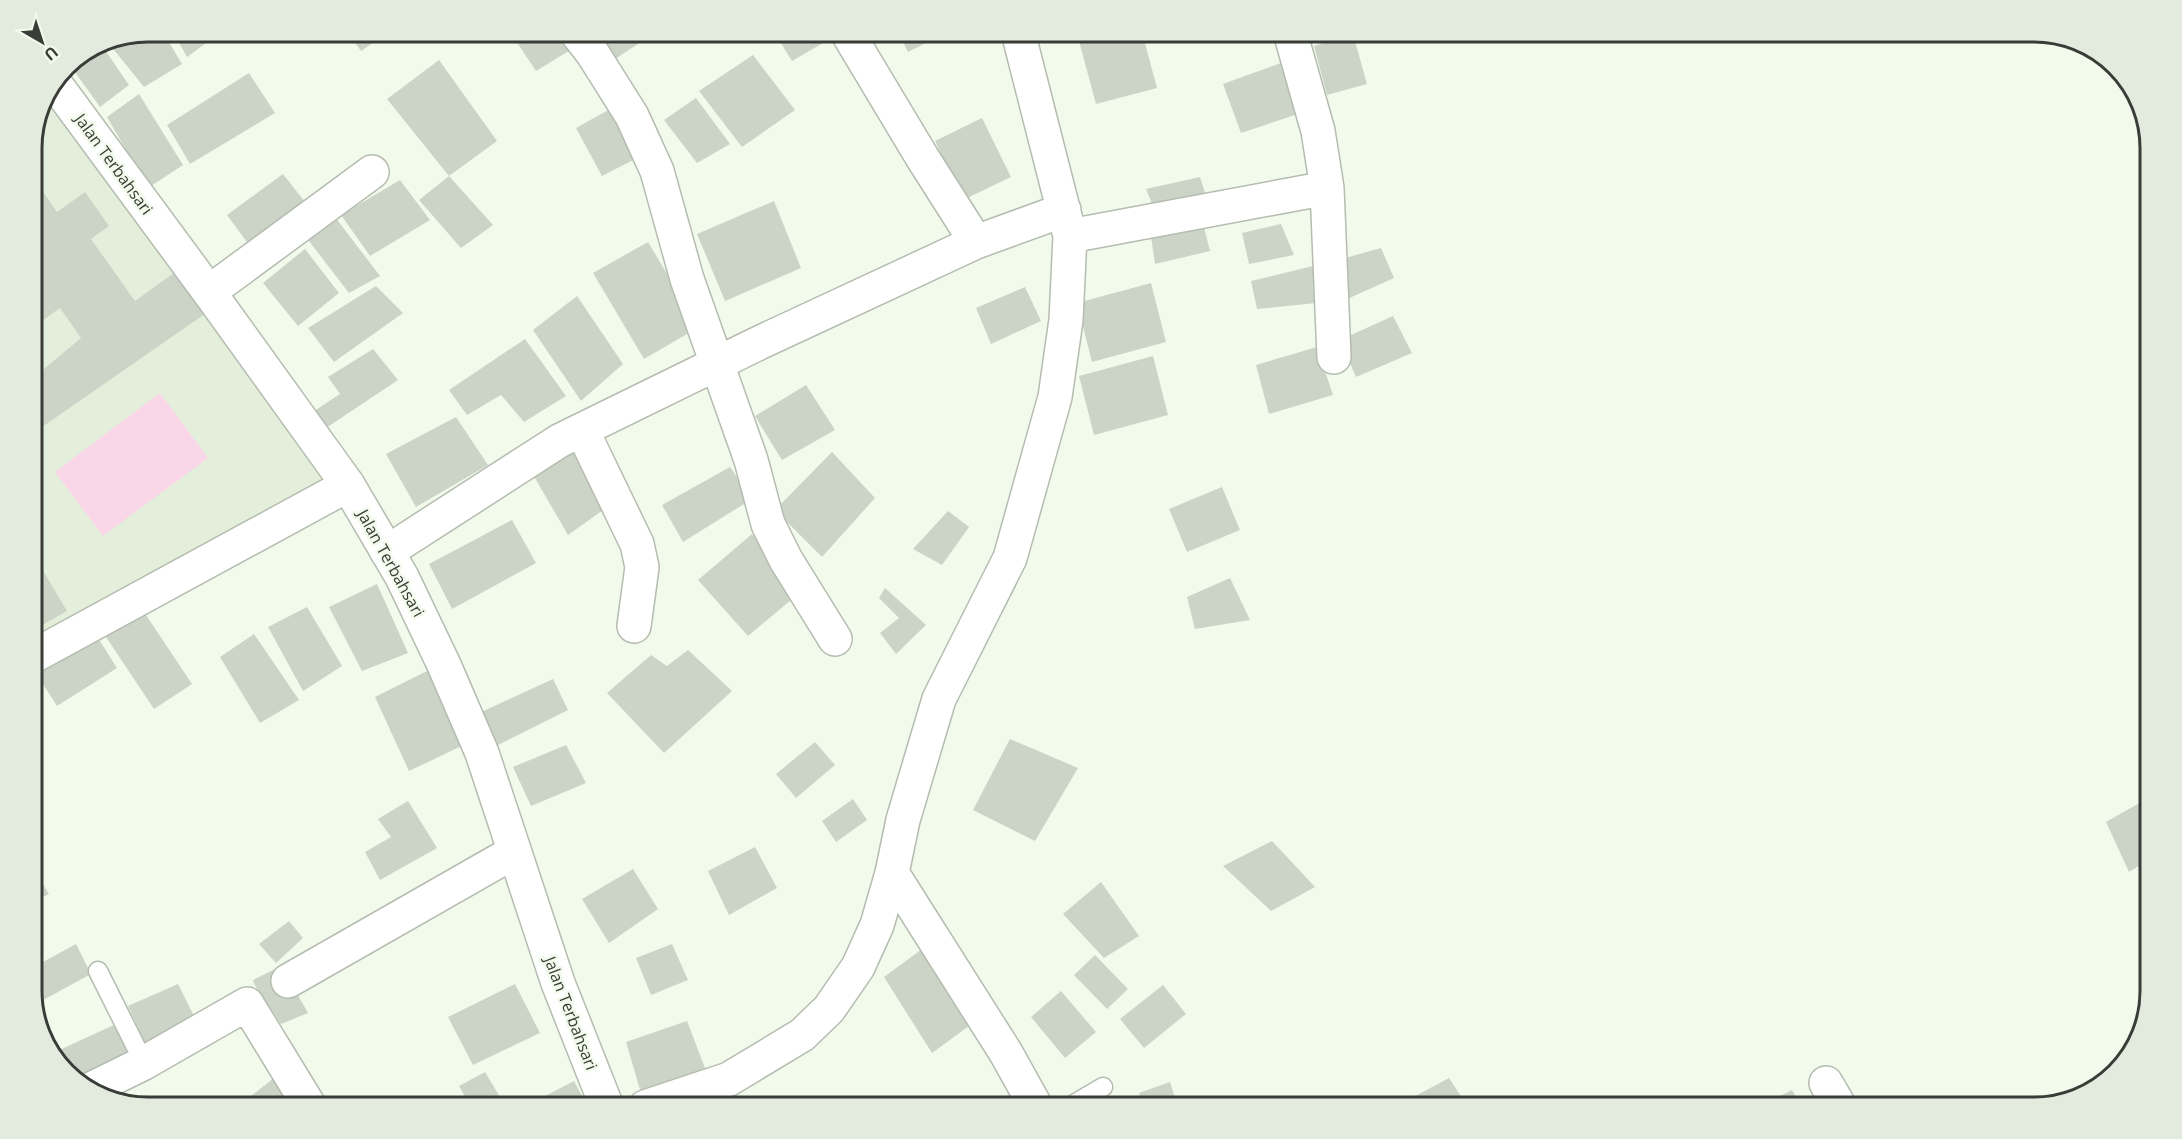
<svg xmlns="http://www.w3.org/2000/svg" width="2182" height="1139" viewBox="0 0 2182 1139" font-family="'Open Sans',sans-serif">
  <rect width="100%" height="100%" fill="#f2faec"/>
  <!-- built -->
  <path fill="#e4efdb" d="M52,85L339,481L32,649V140L40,103Z"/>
  <!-- green -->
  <path fill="#fad7e8" d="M160,393L208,458L103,536L55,472Z"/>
  <!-- building -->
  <path fill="#ccd4c7" d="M148,32H163L182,64L144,87L110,45L122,37Z
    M173,32H221L187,57Z
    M348,32H389L361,51Z
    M510,32H561L572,49L536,71Z
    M587,32H647L650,36L612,61Z
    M774,32H825L830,39L792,61Z
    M898,32H941L942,35L908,52Z
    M1116,32H1142L1157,88L1096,104L1079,41Z
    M1353,34L1367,84L1327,95L1314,46Z
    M105,50L129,85L100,107L72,68Z
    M753,55L795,110L742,147L699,91Z
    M439,60L497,141L449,176L387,99Z
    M1289,60L1307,111L1241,133L1223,84Z
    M249,73L275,113L190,164L167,125Z
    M139,94L183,165L148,188L107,117Z
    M696,98L730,144L697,163L664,120Z
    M612,108L639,157L602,176L576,128Z
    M982,118L1011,177L963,200L935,141Z
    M283,174L313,212L255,253L227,215Z
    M32,176L57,212L85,192L109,226L91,239L135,301L182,267L212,309L32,434V379L81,338L60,308L32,328Z
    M449,176L493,225L461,248L419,200Z
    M1200,177L1207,199L1152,204L1146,189Z
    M400,180L430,220L370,256L341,215Z
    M774,201L801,268L725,301L697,234Z
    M332,213L380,276L349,293L302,232Z
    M1202,219L1210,251L1155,264L1150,230Z
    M1281,224L1294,255L1249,264L1242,233Z
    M648,242L699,327L644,359L593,273Z
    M1381,248L1394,278L1345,300L1331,262Z
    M305,249L339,293L298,326L263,283Z
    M1317,265L1325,302L1257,309L1251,281Z
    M1151,283L1166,342L1092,362L1077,303Z
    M376,286L403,313L334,362L308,328Z
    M1025,287L1041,321L991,344L976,308Z
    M577,296L623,364L581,401L533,330Z
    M1393,316L1412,353L1356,377L1340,340Z
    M525,339L566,396L524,422L501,395L467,415L449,390Z
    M1317,347L1333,395L1269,414L1256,365Z
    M373,349L398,380L323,430L311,413L340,394L328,377Z
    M1153,356L1168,415L1094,435L1079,376Z
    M806,385L835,430L782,460L755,416Z
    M456,417L488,465L416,507L386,454Z
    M572,444L613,503L568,535L532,473Z
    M832,452L875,498L822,557L775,510Z
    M730,467L752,499L683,542L662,505Z
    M1222,487L1240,530L1187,552L1169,509Z
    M948,511L969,527L942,565L913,549Z
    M512,520L536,563L452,609L429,564Z
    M752,534L803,590L748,636L698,580Z
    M35,557L67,611L32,631V558Z
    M1230,578L1250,620L1195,629L1187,597Z
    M377,584L408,653L362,671L329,607Z
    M885,588L926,625L896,654L880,633L899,618L879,598Z
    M140,606L192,684L154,709L100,628Z
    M307,607L342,666L303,691L268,627Z
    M93,630L117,668L57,706L32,667Z
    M254,634L299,700L260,723L220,657Z
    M688,650L732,691L664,753L607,693L651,655L667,666Z
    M437,666L470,742L409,771L375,697Z
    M553,679L568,710L494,747L477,714Z
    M1010,739L1078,768L1035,841L973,810Z
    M815,742L835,765L796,798L776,774Z
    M566,745L586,783L531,806L513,767Z
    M2150,797V859L2129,872L2106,822Z
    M853,799L867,820L836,842L822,821Z
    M408,801L437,848L380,880L365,852L391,837L378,819Z
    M1272,841L1315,887L1271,911L1223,866Z
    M755,847L777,888L729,915L708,871Z
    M33,869L49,894L32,902V870Z
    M633,869L658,909L609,943L582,899Z
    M1101,882L1139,936L1104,958L1063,914Z
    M289,921L303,938L276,963L259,944Z
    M933,941L980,1018L932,1053L884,977Z
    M76,944L91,974L34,1005L32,999V968Z
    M672,944L688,980L651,995L636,958Z
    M1095,955L1128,989L1107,1009L1074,975Z
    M178,984L197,1022L145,1043L128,1006Z
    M515,984L540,1033L473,1065L448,1017Z
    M1163,985L1186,1014L1144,1048L1120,1019Z
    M295,990L308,1013L281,1024L268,1005Z
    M1061,991L1096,1032L1065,1058L1031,1017Z
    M687,1021L708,1076L641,1093L626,1042Z
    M118,1023L134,1057L84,1085L56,1060L53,1053Z
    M485,1072L506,1107H471L459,1086Z
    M274,1078L291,1101L282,1107H245L242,1103Z
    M1449,1078L1468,1107H1395Z
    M574,1081L583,1098L567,1107H524Z
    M1170,1082L1178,1107H1143L1139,1093Z
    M1792,1090L1802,1107H1757Z
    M802,1098L809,1107H790Z
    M1128,1098L1131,1107H1101Z"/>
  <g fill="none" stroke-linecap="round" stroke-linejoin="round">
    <!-- minor-tunnel -->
    <path stroke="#cdd4c8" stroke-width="33" stroke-dasharray="33 16" stroke-linecap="butt" d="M260,995L288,981"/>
    <!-- service casing -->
    <g stroke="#b5bcb0" stroke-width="21">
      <path id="service" d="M98,971L144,1063
        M1069,1107L1103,1087"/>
    </g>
    <!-- minor casing -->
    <g stroke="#b5bcb0" stroke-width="36">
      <path id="minor" d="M576,32L593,54L632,116L657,171L687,279L751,460L768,524L786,560L835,639
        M847,32L922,157L976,242
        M1290,32L1318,131L1327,188L1334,357
        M1070,236L1327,188
        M209,292L372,172
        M582,430L637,544L642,567L634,626
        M387,552L559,441L761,342L976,242L1064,210
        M32,657L348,485
        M892,873L1006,1053L1036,1107
        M288,981L514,852
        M1826,1083L1840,1107
        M89,1090L144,1063L247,1004L310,1107
        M645,1107L729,1079L802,1035L829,1009L858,967L877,925L892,873L903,820L939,699L1010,558L1055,397L1066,320L1070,236L1018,32"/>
    </g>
    <!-- tertiary casing -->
    <g stroke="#b5bcb0" stroke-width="36">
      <path id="tertiary" d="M54,82L209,292L348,485L402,577L444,665L482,753L558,983L607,1107"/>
    </g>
    <!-- service -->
    <use href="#service" stroke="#fff" stroke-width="18"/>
    <!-- minor -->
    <use href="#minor" stroke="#fff" stroke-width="33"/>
    <!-- tertiary -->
    <use href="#tertiary" stroke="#fff" stroke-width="33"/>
  </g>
  <g text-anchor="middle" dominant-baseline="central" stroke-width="5" stroke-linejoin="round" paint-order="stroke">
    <!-- street labels -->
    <g font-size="16" fill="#393c37" stroke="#f2faec">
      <text transform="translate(114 164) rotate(54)">Jalan Terbahsari</text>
      <text transform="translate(391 563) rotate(61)">Jalan Terbahsari</text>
      <text transform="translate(571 1013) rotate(69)">Jalan Terbahsari</text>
    </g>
  </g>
  <!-- crop -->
  <path d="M0 0H2182V1139H0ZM148 42H2034A106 106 0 0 1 2140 148V991A106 106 0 0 1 2034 1097H148A106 106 0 0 1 42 991V148A106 106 0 0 1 148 42Z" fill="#e3ebde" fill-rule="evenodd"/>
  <path fill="none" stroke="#393c37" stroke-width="3" d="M148 42H2034A106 106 0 0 1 2140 148V991A106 106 0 0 1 2034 1097H148A106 106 0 0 1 42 991V148A106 106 0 0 1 148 42Z"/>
  <!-- north arrow -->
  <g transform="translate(42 42) rotate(141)" stroke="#f2faec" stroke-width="4.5" paint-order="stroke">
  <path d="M0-4.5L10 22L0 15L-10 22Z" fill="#393c37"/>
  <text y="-9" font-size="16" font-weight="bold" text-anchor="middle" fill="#393c37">U</text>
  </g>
</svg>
